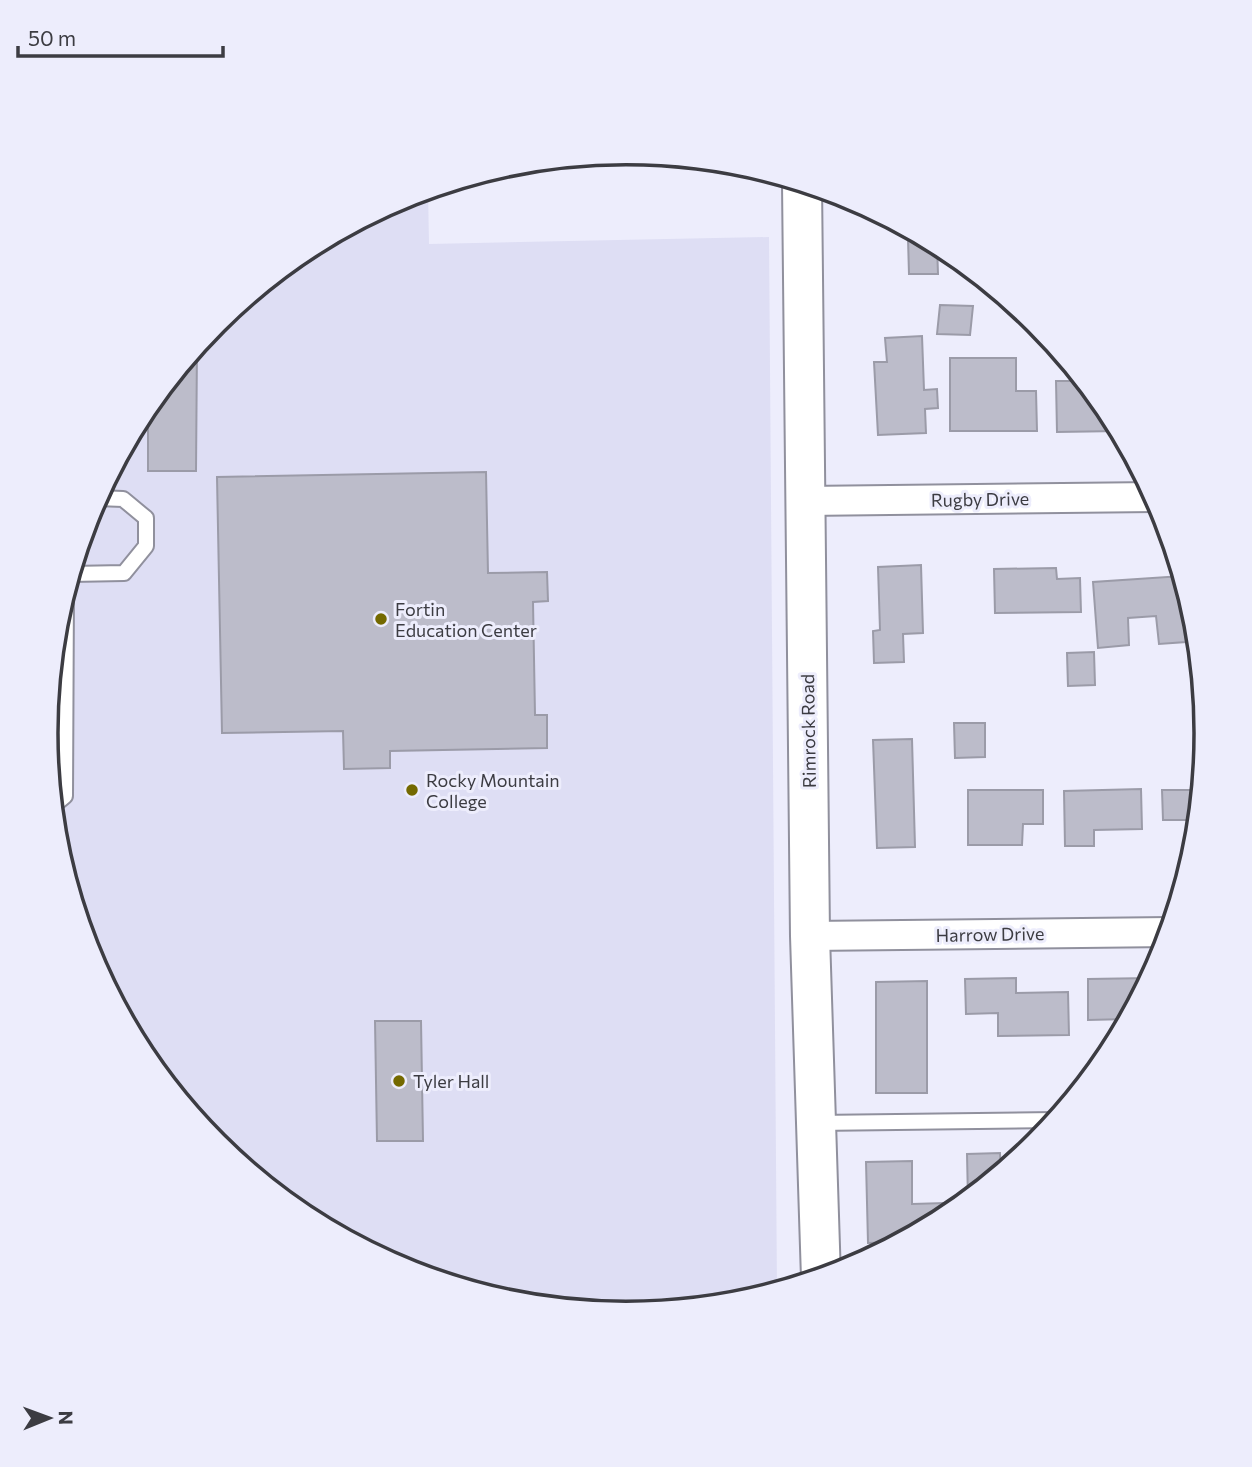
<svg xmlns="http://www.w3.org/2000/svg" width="1252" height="1467" viewBox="0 0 1252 1467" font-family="Commissioner,sans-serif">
  <rect width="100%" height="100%" fill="#ededfc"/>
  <!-- built -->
  <path fill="#dedef4" d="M428,190L429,244L769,237L777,1291L739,1303L626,1314L512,1303L403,1270L303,1216L215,1144L143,1056L90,955L57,846L46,733L57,620L90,511L144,411L216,323L304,251L404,197Z"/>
  <!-- building -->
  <path fill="#bcbcca" stroke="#9b9ba8" stroke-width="2" d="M595,156V164L561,165V159Z
    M908,239H926L937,245L938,274H909Z
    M940,305L973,306L970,335L937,334Z
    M922,336L924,390L937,389L938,408L925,409L926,433L878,435L874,362H887L885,338Z
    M197,346L196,471H148V405Z
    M950,358H1016V391H1036L1037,431H950Z
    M1056,381H1084L1109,411L1119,431L1057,432Z
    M486,472L488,573L547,572L548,601L533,602L535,715H547V748L390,751V768L344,769L343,731L222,733L217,477Z
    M921,565L923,633L903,634L904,662L874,663L873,631L880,630L878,567Z
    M1056,568L1057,579L1080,578L1081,612L995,613L994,569Z
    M1182,576L1186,642L1159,644L1156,616L1128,618L1129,645L1098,648L1093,582Z
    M1094,652L1095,685L1068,686L1067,653Z
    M954,723H985V757L955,758Z
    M912,739L915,847L877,848L873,740Z
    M1141,789L1142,829L1094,830V846H1065L1064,791Z
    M968,790H1043V824H1023L1022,845H968Z
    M1162,790H1201L1196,836H1190L1189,820H1163Z
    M1016,978V993L1068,992L1069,1035L998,1036V1013L966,1014L965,979Z
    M1150,978L1128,1019L1088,1020V979Z
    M927,981V1093H876V982Z
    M375,1021H421L423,1141H377Z
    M1000,1153L1001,1173L968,1200L967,1154Z
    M912,1161V1204L945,1203V1218L899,1242L868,1243L866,1162Z"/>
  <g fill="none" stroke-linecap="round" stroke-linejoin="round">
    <!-- lane casing -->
    <g stroke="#90909d" stroke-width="18">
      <path id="lane" d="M71,574L124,573L146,546V518L123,499L97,498
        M53,806L65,796L66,589
        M816,1123L1056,1120"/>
    </g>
    <!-- street casing -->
    <g stroke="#90909d" stroke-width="32">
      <path id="street" d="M805,501L1155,497
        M810,936L1170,932"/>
    </g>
    <!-- secondary casing -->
    <g stroke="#90909d" stroke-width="42">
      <path id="secondary" d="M802,183L810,936L821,1278"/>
    </g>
    <!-- lane -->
    <use href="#lane" stroke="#fff" stroke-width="14"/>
    <!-- street -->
    <use href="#street" stroke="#fff" stroke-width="28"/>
    <!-- secondary -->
    <use href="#secondary" stroke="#fff" stroke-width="38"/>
  </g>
  <!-- markers -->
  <g fill="#746900" stroke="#ededfc" stroke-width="2.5">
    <circle cx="381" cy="619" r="7"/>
    <circle cx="412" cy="790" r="7"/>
    <circle cx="399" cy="1081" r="7"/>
  </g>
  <g text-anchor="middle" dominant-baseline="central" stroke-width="6" stroke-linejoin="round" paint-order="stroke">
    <!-- street labels -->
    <g font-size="18" fill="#3c3c42" stroke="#ededfc">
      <text transform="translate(980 499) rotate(-1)">Rugby Drive</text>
      <text transform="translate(808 731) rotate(-91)">Rimrock Road</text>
      <text transform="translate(990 934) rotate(-1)">Harrow Drive</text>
    </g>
    <!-- poi labels -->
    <g font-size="18" fill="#3c3c42" stroke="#ededfc" text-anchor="start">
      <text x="395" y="609">Fortin<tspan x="395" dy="21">Education Center</tspan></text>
      <text x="426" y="780">Rocky Mountain<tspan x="426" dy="21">College</tspan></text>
      <text x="413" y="1081">Tyler Hall</text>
    </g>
  </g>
  <!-- crop -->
  <path d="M0 0H1252V1467H0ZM58 733a568 568 0 1 1 1136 0a568 568 0 1 1-1136 0Z" fill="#ededfc" fill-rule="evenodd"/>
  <path fill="none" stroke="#3c3c42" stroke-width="3.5" d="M58 733a568 568 0 1 1 1136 0a568 568 0 1 1-1136 0Z"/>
  <!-- north arrow -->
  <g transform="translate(49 1418) rotate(89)" stroke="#ededfc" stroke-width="5" paint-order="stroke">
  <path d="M0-5L12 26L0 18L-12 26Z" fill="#3c3c42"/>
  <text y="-10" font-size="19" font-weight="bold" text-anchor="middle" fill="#3c3c42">N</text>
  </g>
  <!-- scale -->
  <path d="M18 46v10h205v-10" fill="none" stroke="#3c3c42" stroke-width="3.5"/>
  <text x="28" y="46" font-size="21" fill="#3c3c42" stroke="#ededfc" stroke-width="5" paint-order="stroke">50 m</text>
</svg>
